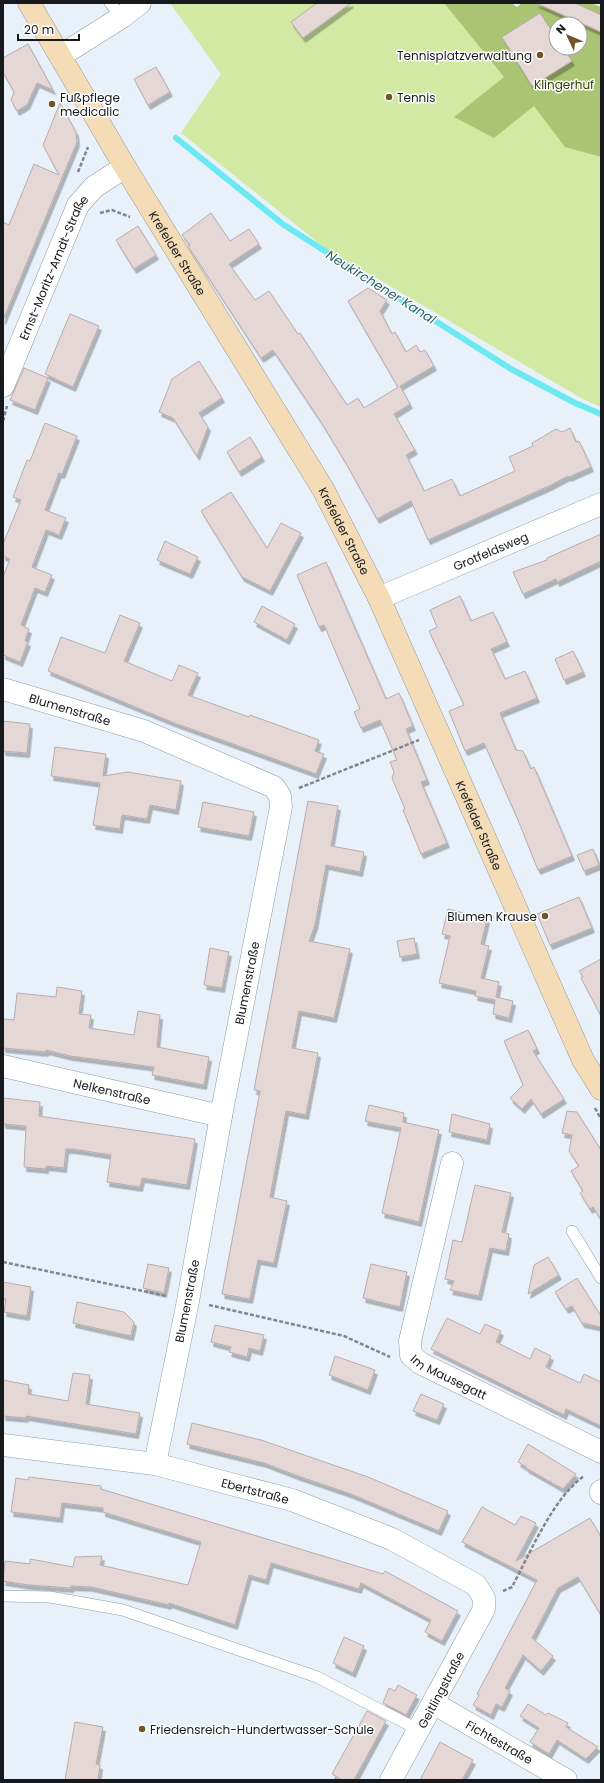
<svg xmlns="http://www.w3.org/2000/svg" width="604" height="1783" viewBox="0 0 604 1783" font-family="Poppins,sans-serif">
  <defs>
    <filter id="shadow"><feDropShadow dx="2.5" dy="4.5" stdDeviation="0" flood-color="#0004"/></filter>
  </defs>
  <rect width="100%" height="100%" fill="#e8f1fa"/>
  <!-- green -->
  <path fill="#d1e9a3" d="M170,3H444L505,78L454,117L534,106L583,152L601,157V407L581,398L325,248L181,133L221,74Z"/>
  <!-- forest -->
  <path fill="#a9c472" fill-rule="evenodd" d="M444,3H511L517,7L522,3H591L601,7V157L565,147L534,106L494,138L454,117L504,77ZM556,24H580V48H556Z"/>
  <g fill="none" stroke-linecap="round" stroke-linejoin="round">
    <!-- stream -->
    <path stroke="#6ce9f0" stroke-width="6" d="M176,138L284,225L511,369L575,403L601,414"/>
  </g>
  <!-- building -->
  <path fill="#e4d7d5" stroke="#b9acab" filter="url(#shadow)" d="M317,3H351L303,38L291,22Z
    M536,3H575L601,15V32Z
    M540,13L556,37V48H563L572,61L532,86L502,37Z
    M28,44L53,90L37,83L27,105L17,111L11,100L14,92L3,72V58Z
    M156,67L170,92L148,105L134,79Z
    M60,103L76,132L77,142L3,320V222L9,225L34,164L59,175L43,145Z
    M211,213L230,241L249,229L259,244L229,264L255,300L269,291L298,334L300,333L347,405L358,398L364,408L398,387L348,301L368,288L387,300L380,311L392,334L395,332L406,352L416,345L420,352L425,350L434,366L400,386L410,404L394,414L415,450L406,455L424,491L452,479L460,496L515,471L509,457L533,446L532,443L556,429L562,432L570,428L576,442L579,441L591,467L569,477L568,476L549,486L428,540L411,501L377,519L347,465L321,422L273,350L261,358L188,246L190,245L182,235Z
    M138,226L156,255L134,269L116,240Z
    M70,314L99,326L73,387L45,374Z
    M199,361L222,398L199,413L208,427L197,456L173,418L159,412L172,379Z
    M24,368L48,378L35,410L10,400Z
    M45,423L77,436L62,474L59,473L45,510L66,518L59,535L46,530L32,567L52,575L45,592L35,588L21,625L29,629L25,641L28,642L20,662L3,655V577L10,559L3,556V544L21,500L13,497L27,460L30,461Z
    M250,437L262,457L239,472L227,452Z
    M231,492L267,548L281,523L301,533L270,591L242,577L201,511Z
    M601,534V561L557,582L556,579L523,594L513,572L547,560V558Z
    M165,541L198,557L190,574L157,560Z
    M326,562L386,699L399,693L413,726L406,729L427,780L421,782L447,843L421,854L403,810L405,809L392,778L394,772L390,762L397,760L380,720L361,728L354,712L360,709L324,625L319,627L297,575Z
    M460,596L471,621L493,612L507,642L491,649L505,679L525,671L537,698L500,713L516,750L523,751L531,769L534,767L572,856L538,870L518,820L484,743L465,751L449,711L464,705L429,631L437,627L430,610Z
    M262,606L295,624L287,640L254,622Z
    M120,615L140,623L124,661L172,681L179,665L198,673L188,695L249,717L250,715L319,740L315,751L324,754L316,774L172,722L48,671L61,637L105,653Z
    M573,651L583,672L564,680L555,659Z
    M3,721L30,724L27,753L3,751Z
    M55,747L106,754L103,776L128,772L181,781L176,810L150,805L147,819L122,815L120,829L93,825L100,783L51,776Z
    M308,801L338,806L331,846L364,852L360,872L326,865L315,925L309,941L350,949L334,1018L299,1011L292,1048L318,1053L306,1115L286,1111L270,1197L287,1201L274,1263L258,1260L250,1299L222,1294L260,1091L254,1090Z
    M203,802L254,812L249,836L198,827Z
    M593,849L599,865L584,871L577,855Z
    M579,897L592,928L550,945L537,914Z
    M448,909L487,919L481,944L489,946L481,978L499,982L496,997L513,1001L509,1018L493,1014L495,1000L475,996L476,991L439,983L450,936L442,934Z
    M414,938L417,954L400,957L397,941Z
    M210,948L229,952L222,988L204,985Z
    M601,959V1016L581,978L583,977L579,971Z
    M57,987L82,991L79,1014L91,1015L89,1028L134,1035L138,1011L160,1015L157,1047L209,1057L204,1085L152,1075L154,1067L70,1056L46,1050V1052L3,1048V1019L14,1020L17,993L56,997Z
    M528,1030L537,1049L533,1051L564,1099L541,1114L531,1099L522,1109L510,1098L523,1085L504,1041Z
    M3,1098L40,1102L39,1116L195,1139L187,1185L142,1178L140,1187L107,1182L111,1155L73,1149H66L64,1168L46,1166V1169L24,1167L26,1126L3,1124Z
    M369,1105L404,1113L403,1122L439,1130L419,1222L382,1213L401,1128L365,1121Z
    M567,1111L577,1112L601,1150V1220L593,1207L590,1209L580,1193L583,1191L571,1171L579,1166L569,1151L572,1135L562,1133Z
    M452,1114L490,1124L487,1140L449,1132Z
    M475,1185L511,1193L502,1232L509,1234L506,1251L490,1248L479,1296L450,1290L454,1281L445,1279L453,1240L462,1242Z
    M548,1257L559,1275L528,1294L534,1265Z
    M148,1264L169,1268L164,1293L143,1288Z
    M371,1264L407,1272L400,1307L363,1298Z
    M577,1278L601,1316V1327L582,1323L572,1306L566,1309L555,1292Z
    M3,1282L31,1287L27,1316L4,1312L6,1299H3Z
    M77,1302L124,1312L134,1322L131,1336L73,1323Z
    M447,1318L480,1334L485,1324L501,1331L496,1342L530,1359L535,1348L551,1356L546,1367L580,1383L584,1374L601,1382V1426L566,1409L564,1415L431,1349Z
    M215,1325L264,1335L260,1351L249,1348L247,1357L229,1352L231,1347L211,1342Z
    M335,1356L375,1370L368,1390L329,1375Z
    M73,1373L90,1375L86,1404L140,1413L136,1434L26,1416V1418L3,1416V1380L29,1385L28,1394L68,1401Z
    M421,1394L444,1404L437,1420L413,1411Z
    M192,1423L261,1440L368,1477L448,1511L439,1531L351,1494L298,1476L264,1463L187,1444Z
    M528,1444L576,1474L563,1489L526,1468V1467L518,1462Z
    M29,1477L101,1486V1489L383,1574L385,1571L458,1611L442,1641L425,1632L431,1620L361,1583L359,1589L271,1563L266,1580L249,1575L235,1625L169,1603V1605L91,1587L71,1586V1588L29,1585L3,1581L5,1561L30,1564V1559L73,1567L75,1557L102,1556L100,1565L188,1585L201,1542L103,1512V1508L62,1503L60,1518L11,1512L16,1478L28,1480Z
    M482,1507L515,1525L521,1516L536,1523L516,1561L590,1518L601,1537V1615L578,1577L558,1588L532,1638L553,1656L541,1671L523,1655L505,1688L510,1691L502,1707L496,1704L491,1715L473,1705L479,1695L477,1694L537,1580L462,1542Z
    M344,1637L364,1646L353,1673L333,1663Z
    M398,1685L417,1695L406,1715L383,1703L389,1688L395,1691Z
    M528,1704L546,1715L548,1713L568,1723L566,1727L598,1747L586,1759L557,1740L549,1754L530,1742L539,1728L520,1716Z
    M367,1711L386,1721L354,1780H342L332,1774Z
    M75,1722L103,1727L96,1764L100,1765L98,1780H65Z
    M440,1742L473,1760L462,1780H420Z"/>
  <g fill="none" stroke-linecap="round" stroke-linejoin="round">
    <!-- lane casing -->
    <g stroke="#939ba3" stroke-width="12">
      <path id="lane" d="M110,3L122,17
        M572,1231L601,1278
        M3,1596L50,1597L123,1610L317,1677L419,1730"/>
    </g>
    <!-- street casing -->
    <g stroke="#939ba3" stroke-width="23">
      <g id="street">
        <path d="M60,56L122,17L140,3"/>
        <path id="s1" d="M3,386L78,205L94,187L125,167"/>
        <path id="s2" d="M379,598L601,504"/>
        <path id="s3" d="M3,689L144,731L274,787L280,796L281,807L221,1116L188,1301L155,1464"/>
        <path id="s4" d="M3,1066L221,1116"/>
        <path id="s5" d="M452,1163L410,1341L411,1355L420,1363L601,1452"/>
        <path id="s6" d="M3,1445L155,1464L292,1500L392,1539L476,1585L484,1598V1609L391,1780"/>
        <path d="M601,1491V1493"/>
        <path id="s7" d="M433,1703L566,1780"/>
      </g>
    </g>
    <!-- secondary casing -->
    <g stroke="#939ba3" stroke-width="23">
      <g id="secondary">
        <path id="s8" d="M29,3L125,167L323,489L379,598L583,1060L601,1089"/>
      </g>
    </g>
    <!-- path -->
    <path stroke="#80868c" stroke-width="2.5" stroke-dasharray="4 2" stroke-linecap="butt" d="M78,172L88,147
      M100,213L112,210L130,217
      M3,421L7,406
      M299,788L419,740
      M595,1108L601,1119
      M3,1262L167,1296
      M209,1305L344,1336L390,1357
      M503,1591L512,1587C530,1553 553,1498 584,1476"/>
    <!-- lane -->
    <use href="#lane" stroke="#fff" stroke-width="11"/>
    <!-- street -->
    <use href="#street" stroke="#fff" stroke-width="22"/>
    <!-- secondary -->
    <use href="#secondary" stroke="#f4dcb7" stroke-width="22"/>
  </g>
  <!-- markers -->
  <g fill="#715528" stroke="#fff" stroke-width="1.5">
    <circle cx="540" cy="55" r="4"/>
    <circle cx="389" cy="97" r="4"/>
    <circle cx="52" cy="104" r="4"/>
    <circle cx="545" cy="916" r="4"/>
    <circle cx="142" cy="1729" r="4"/>
  </g>
  <g text-anchor="middle" dominant-baseline="central" stroke-width="3" stroke-linejoin="round" paint-order="stroke">
    <!-- poi labels -->
    <g font-size="12" fill="#17191c" stroke="#fff" text-anchor="start">
      <text x="532" y="55" text-anchor="end">Tennisplatzverwaltung</text>
      <text x="60" y="97">Fußpflege<tspan x="60" dy="14">medicalic</tspan></text>
      <text x="397" y="97">Tennis</text>
      <text x="537" y="916" text-anchor="end">Blumen Krause</text>
      <text x="150" y="1729">Friedensreich-Hundertwasser-Schule</text>
    </g>
    <!-- park labels -->
    <g font-size="12" fill="#324102" stroke="#fff">
      <text x="564" y="84">Klingerhuf</text>
    </g>
    <!-- street labels -->
    <g font-size="12" fill="#17191c" stroke="#fff">
      <text stroke="none"><textPath href="#s8" startOffset="291">Krefelder Straße</textPath></text>
      <text stroke="none"><textPath href="#s1" startOffset="129">Ernst-Moritz-Arndt-Straße</textPath></text>
      <text stroke="none"><textPath href="#s8" startOffset="615">Krefelder Straße</textPath></text>
      <text stroke="none"><textPath href="#s2" startOffset="121">Grotfeldsweg</textPath></text>
      <text stroke="none"><textPath href="#s3" startOffset="70">Blumenstraße</textPath></text>
      <text stroke="none"><textPath href="#s8" startOffset="939">Krefelder Straße</textPath></text>
      <text transform="translate(247 983) rotate(-79)">Blumenstraße</text>
      <text stroke="none"><textPath href="#s4" startOffset="112">Nelkenstraße</textPath></text>
      <text transform="translate(187 1301) rotate(-79)">Blumenstraße</text>
      <text stroke="none"><textPath href="#s5" startOffset="241">Im Mausegatt</textPath></text>
      <text stroke="none"><textPath href="#s6" startOffset="257">Ebertstraße</textPath></text>
      <text transform="translate(441 1690) rotate(-62)">Geitlingstraße</text>
      <text stroke="none"><textPath href="#s7" startOffset="77">Fichtestraße</textPath></text>
    </g>
    <!-- water labels -->
    <g font-size="13" font-style="italic" fill="#295f62" stroke="#fff">
      <text transform="translate(381 287) rotate(32)">Neukirchener Kanal</text>
    </g>
  </g>
  <!-- border -->
  <rect width="604" height="1783" fill="none" stroke="#17191c" stroke-width="8"/>
  <!-- north arrow -->
  <g transform="translate(568 36) rotate(314)"><circle r="19" fill="#ffffff" stroke="#a2a3a4"/>
  <path d="M0-3L7 15L0 10L-7 15Z" fill="#715528"/>
  <text y="-6" font-size="11" font-weight="bold" text-anchor="middle" fill="#17191c">N</text>
  </g>
  <!-- scale -->
  <path d="M18 34v6h61v-6" fill="none" stroke="#17191c" stroke-width="2"/>
  <text x="24" y="34" font-size="12" fill="#17191c" stroke="#ffffff" stroke-width="3" paint-order="stroke">20 m</text>
</svg>
